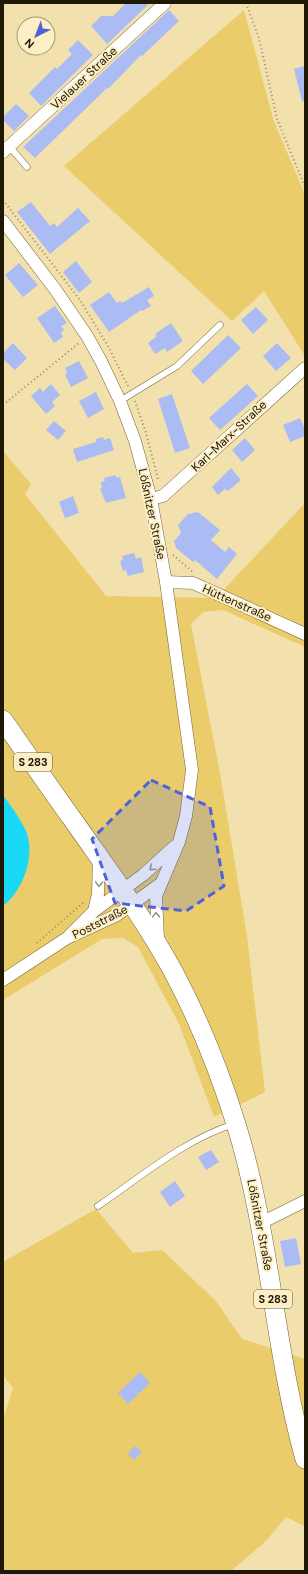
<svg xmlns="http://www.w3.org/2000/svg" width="308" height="1574" viewBox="0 0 308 1574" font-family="'DM Sans',sans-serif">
  <rect width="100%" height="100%" fill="#f2e1ad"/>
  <!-- green -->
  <path fill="#eacc6b" d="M244,10L274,122L305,194V356L264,291L232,321L64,166Z
    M3,451L31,484L25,494L106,596L216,598L305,503V647L223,610L203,612L191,624L220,773L247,936L265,1092L214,1117L179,1024L138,947L123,938L102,939L3,1000Z
    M96,1209L133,1253L162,1250L216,1301L242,1339L305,1359V1526L286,1517L267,1540L231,1571H3V1420L13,1388L3,1375V1262Z"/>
  <!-- water -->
  <path fill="#1bd9f6" d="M3,795C11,806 20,818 26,831C36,855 23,891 3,906Z"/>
  <!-- building -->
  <path fill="#abbbf4" d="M126,3H150L107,44L91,26L101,16H113Z
    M169,10L179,21L142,56L141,55L108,89L107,88L35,158L23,147Z
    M78,40L93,55L41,106L29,93L55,67L57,69L72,54L68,50Z
    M305,66V101H302L294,69Z
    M16,104L29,116L14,131L3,120V117Z
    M31,202L50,226L54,223L57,227L78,208L90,221L50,254L17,212Z
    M76,261L92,282L79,293L63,272Z
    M19,263L38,285L23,297L5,275Z
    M149,287L154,296L147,300L151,306L142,311L141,310L109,332L90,305L109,292L117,303L120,301L122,303Z
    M55,306L67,323L61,326L64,330L61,333L63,337L54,343L37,318Z
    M256,307L268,320L253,334L241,320Z
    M171,323L183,341L167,352L165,348L155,354L148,343L157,336L155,334Z
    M228,335L241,348L203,384L191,371Z
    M13,343L27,358L15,370L3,359V353Z
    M277,343L291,358L276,371L263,356Z
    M79,361L88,378L71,387L65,375L67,373L65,368Z
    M51,384L60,395L52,402L55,406L46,414L31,396L40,388L43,392Z
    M247,384L258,396L220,430L209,418Z
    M96,392L104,409L88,418L79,401Z
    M172,394L190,448L175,453L158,399Z
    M300,418L305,429V436L290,442L283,425Z
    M54,421L66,431L58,440L46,430Z
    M103,437L104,440L110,438L114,450L77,462L73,449L96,442V439Z
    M245,438L255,450L242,462L232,450Z
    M231,468L241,480L228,491L225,489L218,495L212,487Z
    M116,475V478L120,477L126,498L106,503L100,489L102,488L101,482L105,481L104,478Z
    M73,496L79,513L65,518L59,502Z
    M198,512L220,530L211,540L225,552L229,547L237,554L217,579L195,560L193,562L176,548L174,541L181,533L178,525L188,514Z
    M134,553L136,559L141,557L144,572L128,576L126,570L123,571L120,561L123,560L122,556Z
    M211,1150L219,1162L206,1170L198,1157Z
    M175,1181L185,1196L170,1207L160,1192Z
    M296,1238L301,1264L285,1267L280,1241Z
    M140,1372L150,1383L128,1404L118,1393Z
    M135,1446L142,1452L134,1460L128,1454Z"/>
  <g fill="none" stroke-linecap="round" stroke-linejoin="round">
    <!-- lane casing -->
    <g stroke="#746534" stroke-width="7">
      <path id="lane" d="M9,146L27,167
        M120,401L177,366L220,325
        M98,1206C142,1176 184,1140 234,1124"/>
    </g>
    <!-- street casing -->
    <g stroke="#746534" stroke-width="13">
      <path id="street" d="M3,152L165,3
        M3,221L55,289L87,336L101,361L120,401L135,441L151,499L166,582L192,770L186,816L179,842L156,896L158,940
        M151,499L163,496L305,368
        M166,582L193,583L305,634
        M94,911L98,894L99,857
        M69,936L94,911L143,875L175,846
        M3,980L67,938L117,915L160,884
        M261,1223L305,1201"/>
    </g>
    <!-- primary casing -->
    <g stroke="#746534" stroke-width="20">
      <path id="primary" d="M3,720C26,753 49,787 73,820C108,870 145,919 174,973C199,1020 220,1073 236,1124C270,1233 274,1349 305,1459"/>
    </g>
    <!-- path -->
    <path stroke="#968963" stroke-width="2" stroke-dasharray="1 3" stroke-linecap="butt" d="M246,3L259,38L277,119L305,187
      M3,200L80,300L108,346L128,386
      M135,401L146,433L158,479
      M3,405L79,343
      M173,555L193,572
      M37,943L85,901"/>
    <!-- lane -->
    <use href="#lane" stroke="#fff" stroke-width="6"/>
    <!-- street -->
    <use href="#street" stroke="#fff" stroke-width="12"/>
    <!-- primary -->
    <use href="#primary" stroke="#fff" stroke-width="19"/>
  </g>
  <!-- one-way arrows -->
  <defs><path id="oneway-chevron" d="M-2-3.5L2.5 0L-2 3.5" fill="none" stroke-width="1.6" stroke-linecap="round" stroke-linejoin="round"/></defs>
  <g stroke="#9a978e">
    <use href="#oneway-chevron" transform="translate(152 868) rotate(137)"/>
    <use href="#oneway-chevron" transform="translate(99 884) rotate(92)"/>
    <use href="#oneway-chevron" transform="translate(156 915) rotate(-92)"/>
  </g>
  <!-- marked area -->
  <path fill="#4f62d8" fill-opacity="0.2" stroke="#4f62d8" stroke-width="3" stroke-dasharray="8 5" stroke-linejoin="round" d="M151,780L210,807L224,886L186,911L115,903L92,839Z"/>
  <g text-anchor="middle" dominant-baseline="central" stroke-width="4" stroke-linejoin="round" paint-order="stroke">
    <!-- shield labels -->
    <g fill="#fceec5" stroke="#61583f" stroke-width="1">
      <rect x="14" y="753" width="38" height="18" rx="3"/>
      <rect x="254" y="1290" width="38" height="18" rx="3"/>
    </g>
    <g font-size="11" font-weight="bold" fill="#1f1805">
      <text x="33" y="762">S 283</text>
      <text x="273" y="1299">S 283</text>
    </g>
    <!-- street labels -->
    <g font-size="12" fill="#1f1805" stroke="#fceec5">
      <text transform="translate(84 78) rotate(-43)">Vielauer Straße</text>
      <text transform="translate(229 436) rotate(-43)">Karl-Marx-Straße</text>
      <text transform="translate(152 514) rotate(78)">Lößnitzer Straße</text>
      <text transform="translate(237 603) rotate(24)">Hüttenstraße</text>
      <text transform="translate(100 922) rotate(-27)">Poststraße</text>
      <text transform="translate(260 1225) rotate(79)">Lößnitzer Straße</text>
    </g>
  </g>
  <!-- border -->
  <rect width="308" height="1574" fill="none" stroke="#1f1805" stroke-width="8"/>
  <!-- north arrow -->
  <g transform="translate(36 36) rotate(222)"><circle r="19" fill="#fceec5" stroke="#a49878"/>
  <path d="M0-3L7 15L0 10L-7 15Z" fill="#4f62d8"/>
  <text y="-6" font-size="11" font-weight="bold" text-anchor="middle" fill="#1f1805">N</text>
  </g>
</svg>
